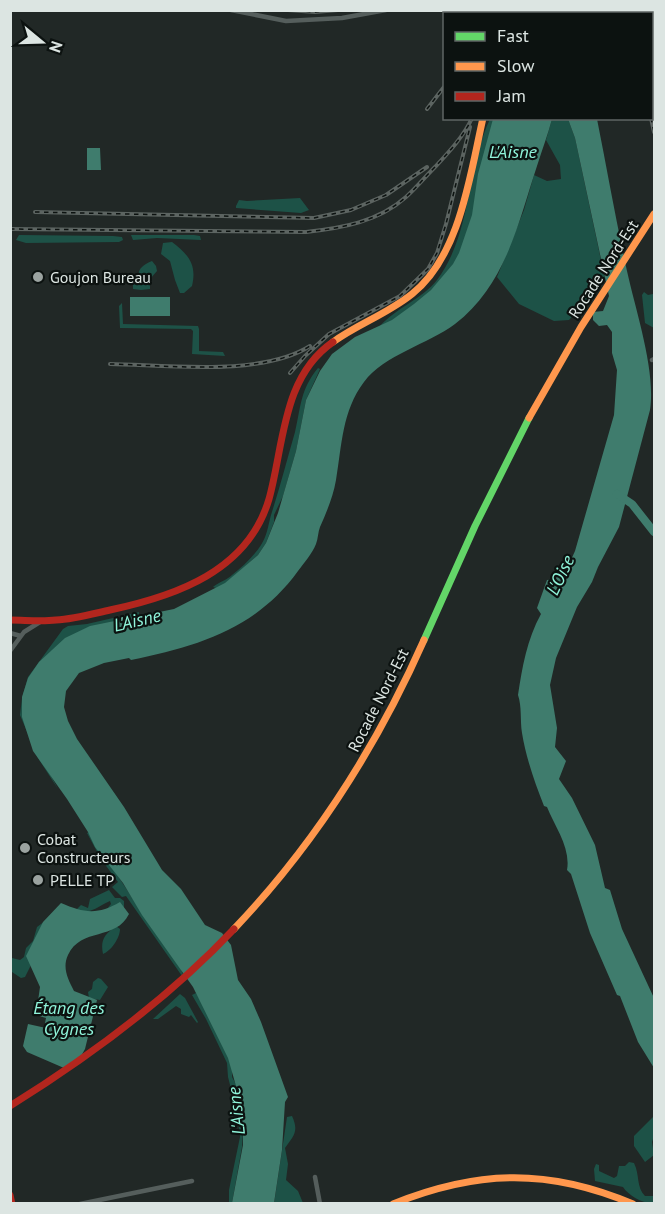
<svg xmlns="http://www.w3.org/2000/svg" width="665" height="1214" viewBox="0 0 665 1214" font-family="'PT Sans',sans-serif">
  <rect width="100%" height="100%" fill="#212826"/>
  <!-- green -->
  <path fill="#1d5247" d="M490,119H495L472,221L461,254L443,278L414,308L384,326H380C396,308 422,299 437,280C472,233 466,170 490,119Z
    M552,119H568L575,138L605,279L569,320L554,321L519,304L497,277L524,210L534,175L547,181L561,179L560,165L546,140Z
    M300,198L309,210L301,213L236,208V206L239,200L247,201Z
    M19,235L113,236L122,237L123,240L119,242L26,243L16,240Z
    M131,235H194L200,236L201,240L157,238L133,240Z
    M172,242C189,255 197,265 192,286L184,293H180L175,280L170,261L161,254L163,243Z
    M152,261L156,266L157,271L150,279V289L141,290L133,289V285L139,282C136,270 142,265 152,261Z
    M644,292L648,295L653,294L654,328L645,323L642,295Z
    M122,303L123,324L198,326L199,329V351L223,352L225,356L192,354L193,331L191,329L120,328L119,306Z
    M318,368L320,369L306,400L296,451L283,496L274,515V522L266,543L258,555L219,589L213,587C219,582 227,580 232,575C242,567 254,556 261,545C267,536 268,526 271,515C280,487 287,460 295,432C301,407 300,390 318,368Z
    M139,612V618L81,632L44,763L58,789L38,758L20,715L22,698L28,677L63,629L68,626L87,624Z
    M89,832L152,928L179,964L183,974L182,976L126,896L122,897L112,887L118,882L101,859L87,833Z
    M109,890L115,898H120L124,901V909L110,911L107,909L111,904L110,901C97,907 92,913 78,912L77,909L81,905L88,908L90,899Z
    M45,921L33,961L25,977L21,978L12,972V958L20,960L24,957L26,948L33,941L37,927Z
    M116,926L120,929C120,938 111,951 103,954C100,940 105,934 116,926Z
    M98,978L101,979L108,987L100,1000L89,998L88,992L92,989L93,982Z
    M196,993L214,1024L232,1065V1077L240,1092L243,1131L242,1147L232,1203H229V1190L240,1137L237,1112L228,1077L227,1063L206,1019L192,995Z
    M180,994L185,998L198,1022L197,1023L191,1015L189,1017L181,1014V1009L176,1006L158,1019H153Z
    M292,1116C299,1131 294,1136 285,1148L288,1164L286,1180L298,1191L303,1203L274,1204L287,1117Z
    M654,1116V1136L652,1142L654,1155L645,1162L634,1146V1136Z
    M629,1162L634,1163C640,1175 636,1187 645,1196H654V1203C643,1204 629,1196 623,1187L595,1181L594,1169L596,1164L599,1165V1171L614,1178L617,1176L619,1166H625Z"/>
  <!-- water -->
  <path fill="#3f7c6d" d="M493,119H552C548,134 542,150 537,166C518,223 506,285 455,324C428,344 384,355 364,382C342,411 342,445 336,480C333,497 327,511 320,527C318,532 318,539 316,544C312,554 304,563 298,571C256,629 198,646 131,660L129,658L104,663L79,673L66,691L64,707L68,721L77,739L124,807L162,870L181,889L205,925L222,933L231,945L238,980L251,999L261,1022L288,1097L285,1102L282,1150L274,1203H232L243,1145V1126L238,1093L228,1058L193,987L142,915L123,883L95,847L88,832L67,799L33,751L22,717V697L28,678L39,662L65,638L90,626L174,609L225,583L258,555L266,543L278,513L296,451L306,400L320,371L332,354L355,337L392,320L414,304L431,290L453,264L459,253L472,215L478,174Z
    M568,119H597C607,169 616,221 627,271C636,312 656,371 650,410L619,527L598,567L592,582L577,607L556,658L550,685L557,728L555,747L566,761L559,779L572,798L595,845L605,888L610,890L622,929L654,998V1068L638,1042L620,996L617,995L590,933L571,874L567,870C571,848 555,827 547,807L544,806C535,783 526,758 522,733C520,720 522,707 518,695C522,668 527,639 541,614L537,608L547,580C564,579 569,564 575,551L614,415L617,370L612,353V332L607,325L599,326L593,320V312L603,311L609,296L575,138Z
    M87,148H100L101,170H87Z
    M130,297H170V316H130Z
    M120,902L129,914C116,941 81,927 68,955C62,968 68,979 74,991L97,1000L85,1049L80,1058L64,1068L27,1052L23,1046L28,1024L46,1028L47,1025L45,1023L46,1018L36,1015L40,987L26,956L43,922L61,903C84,913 98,915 120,902Z"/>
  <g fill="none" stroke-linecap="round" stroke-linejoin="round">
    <!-- river -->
    <path stroke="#3f7c6d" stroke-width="8" d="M617,494L632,504L654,532"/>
    <!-- street -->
    <path stroke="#555e5c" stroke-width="4.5" d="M231,10L286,21L342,18L386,10
      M498,14V10
      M652,360L654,359
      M10,633L21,636
      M10,651L24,632L40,622
      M315,1177L320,1204
      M80,1204L192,1181"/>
    <!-- fast -->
    <path stroke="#63d668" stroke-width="7" d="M424,640L475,526L529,418"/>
    <!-- slow -->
    <path stroke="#ff974d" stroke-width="7" d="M333,342C358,324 387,314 412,294C460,256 470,175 483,118
      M529,418L581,327L654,214
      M234,929C315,844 377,746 424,640
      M393,1204C477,1170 548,1168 633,1204"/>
    <!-- jam -->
    <path stroke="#b3261e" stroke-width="7" d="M654,10V12
      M10,620C25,620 41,622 56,620C74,619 92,614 110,610C176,596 248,571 269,499C284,445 282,377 333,342
      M10,1106C92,1055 168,999 234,929
      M10,1195L12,1204"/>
    <!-- rail casing -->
    <g stroke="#5c6461" stroke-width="4">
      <path id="rail" d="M288,10L315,12L338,10
        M620,10L621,14
        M484,14L485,10
        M427,109L444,87
        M651,118L654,132
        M35,212L314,218L351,210L386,195L427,167
        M10,229L306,232C342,228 378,222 406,197C416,188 425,177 435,167C448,153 464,136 472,118
        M110,364C167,365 261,377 310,346
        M290,373L305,356L329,334L400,296L428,269L437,253L446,224L470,127"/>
    </g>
    <!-- rail -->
    <use href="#rail" stroke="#0c1210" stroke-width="1.5" stroke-dasharray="4.5" stroke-linecap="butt"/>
  </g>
  <!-- markers -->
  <g fill="#9ba3a0" stroke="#0c1210" stroke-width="2">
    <circle cx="38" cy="277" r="6"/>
    <circle cx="25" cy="848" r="6"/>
    <circle cx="38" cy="880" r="6"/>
  </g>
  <g text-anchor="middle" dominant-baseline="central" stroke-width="4.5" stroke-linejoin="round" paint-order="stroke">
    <!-- street labels -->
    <g font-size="16" fill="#dce5e2" stroke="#0c1210">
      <text transform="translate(603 269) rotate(-57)">Rocade Nord-Est</text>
      <text transform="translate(378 700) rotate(-63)">Rocade Nord-Est</text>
    </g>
    <!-- poi labels -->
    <g font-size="16" fill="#dce5e2" stroke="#0c1210" text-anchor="start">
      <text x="50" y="277">Goujon Bureau</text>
      <text x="37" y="839">Cobat<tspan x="37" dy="18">Constructeurs</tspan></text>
      <text x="50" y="880">PELLE TP</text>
    </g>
    <!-- water labels -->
    <g font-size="18" font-style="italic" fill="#90f5db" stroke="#0c1210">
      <text x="513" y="151">L'Aisne</text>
      <text transform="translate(560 575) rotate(-65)">L'Oise</text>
      <text transform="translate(137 620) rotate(-13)">L'Aisne</text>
      <text x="69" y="1007">Étang des<tspan x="69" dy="21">Cygnes</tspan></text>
      <text transform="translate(236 1111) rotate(-96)">L'Aisne</text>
    </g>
  </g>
  <!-- border -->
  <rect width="665" height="1214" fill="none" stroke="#dce5e2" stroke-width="24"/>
  <!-- legend -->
  <rect x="443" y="12" width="210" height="108" fill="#0c1210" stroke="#5f6664" stroke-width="1.5"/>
  <rect x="455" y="32" width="30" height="9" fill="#63d668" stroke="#5f6664" stroke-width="1.5"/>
  <text x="497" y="42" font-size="18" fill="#dce5e2">Fast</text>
  <rect x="455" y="62" width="30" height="9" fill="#ff974d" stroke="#5f6664" stroke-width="1.5"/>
  <text x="497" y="72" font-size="18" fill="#dce5e2">Slow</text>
  <rect x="455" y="92" width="30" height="9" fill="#b3261e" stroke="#5f6664" stroke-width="1.5"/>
  <text x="497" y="102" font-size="18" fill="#dce5e2">Jam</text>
  <!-- north arrow -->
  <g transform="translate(42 42) rotate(109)" stroke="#0c1210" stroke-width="4.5" paint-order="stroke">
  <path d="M0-4.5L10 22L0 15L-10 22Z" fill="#dce5e2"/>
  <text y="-9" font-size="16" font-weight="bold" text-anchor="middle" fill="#dce5e2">N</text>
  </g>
</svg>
